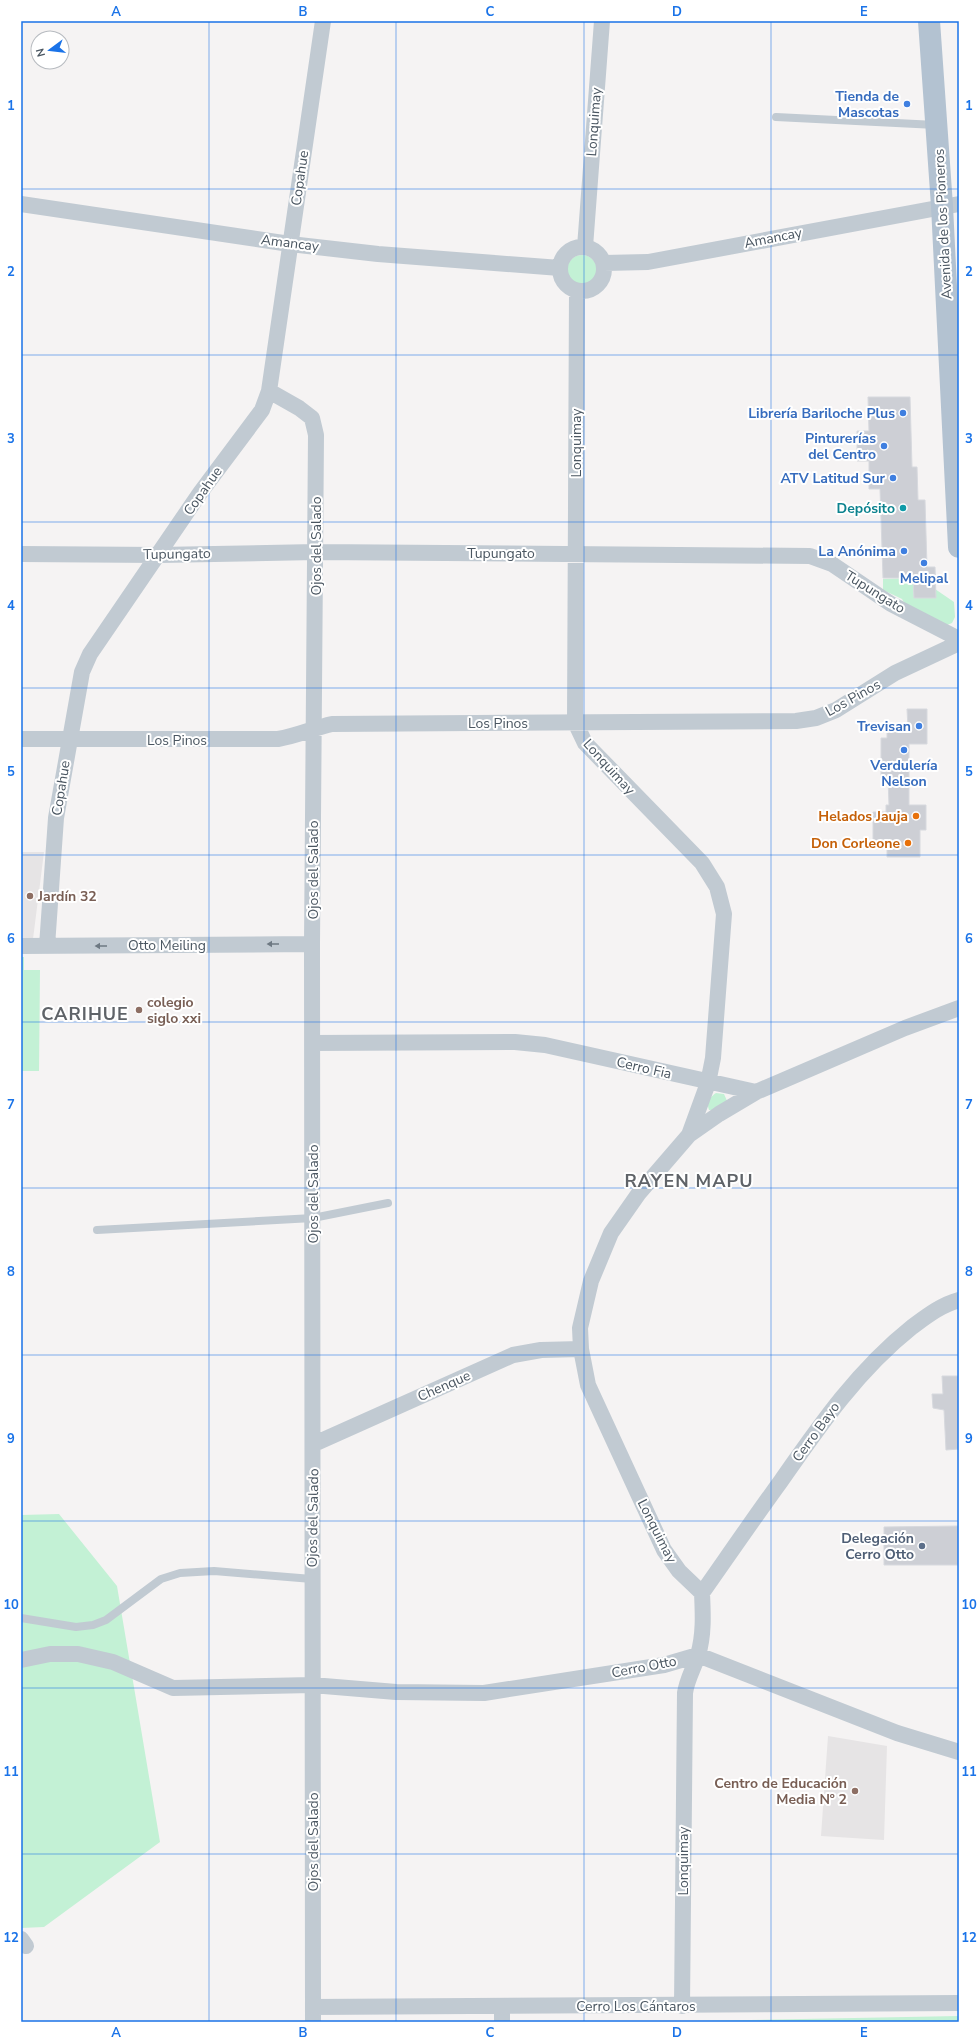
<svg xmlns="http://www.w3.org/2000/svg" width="980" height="2043" viewBox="0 0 980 2043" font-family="'Nunito Sans',sans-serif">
  <rect width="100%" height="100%" fill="#f5f3f3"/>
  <!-- education -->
  <path fill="#e6e4e5" d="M21,852H44L33,939L21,940Z
    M828,1736L887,1746L884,1840L821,1836Z"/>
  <!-- green -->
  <path fill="#c3f1d5" d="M567 270a15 15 0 1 1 30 0a15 15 0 1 1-30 0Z
    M913,578L914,598H936L935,589L954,602L955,617L952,623L947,625L906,606L902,599L883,590V579Z
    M21,957H24V970H40L39,1071H21Z
    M716,1093L724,1094L728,1103L712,1110H709C706,1102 709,1098 716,1093Z
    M59,1514L117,1586L160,1842L44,1927L21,1928V1515Z
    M959,2016V2022H638Z"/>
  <!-- building -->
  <path fill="#cdcfd5" stroke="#d7d9de" d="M868,397H910L912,467H917L918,500H925L927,567H935L936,598H914L913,578H883L880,489H869V461H857V431H869Z
    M907,709H927V744H909V805H926V830H920V857H887V844H873V812H886V805H889L888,778H881V738H887V728H908Z
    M942,1376H959V1449L946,1450L944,1410L933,1408L932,1394H943Z
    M959,1526V1565H884V1527Z"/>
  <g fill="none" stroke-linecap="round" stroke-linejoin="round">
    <!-- lane -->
    <path stroke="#c1cad2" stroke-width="8" d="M776,117L936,125
      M97,1230L313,1218L388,1203
      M21,1618L76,1627L93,1625L106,1620L161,1579L180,1573L214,1571L312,1579"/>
    <!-- street -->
    <path stroke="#c1cad2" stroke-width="16" d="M21,204L290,244L378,254L560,268
      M560 269a22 22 0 1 1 44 0a22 22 0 1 1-44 0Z
      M585,247L602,21
      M604,263L648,262L959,204
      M577,291L575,722L585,743L702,863L717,887L724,914L713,1058L708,1083L689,1135
      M269,391L299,408L312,418L316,435L312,944L313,2022
      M21,554L159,555L316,552L810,556L832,564L891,604L959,639
      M21,739H278C297,736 314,728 332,724L796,721L816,718L836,710L895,673L959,643
      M21,946L312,944
      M47,946L56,818L82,672L90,654L200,493L262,410L269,391L323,21
      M312,1043L515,1042L545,1045L756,1092
      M314,1444L513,1355L541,1350L581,1349
      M702,1593C728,1556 754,1518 781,1481C820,1425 858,1370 912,1327C927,1316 941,1305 959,1300
      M21,1660L50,1654H78L113,1662L173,1688L312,1685L396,1692L484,1693L664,1665L698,1655L897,1733L959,1752
      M21,1939L26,1946
      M682,2006L685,1693C687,1679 694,1668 698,1655C704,1635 703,1614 702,1593L679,1571L664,1550L588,1385L581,1349L580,1328L591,1281L611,1233L639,1193L689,1135L719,1114L756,1092L905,1028L959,1008
      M313,2007L959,2003
      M502,2022V2006"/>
    <!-- primary -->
    <path stroke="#b3c2d1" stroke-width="22" d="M929,21L942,206L959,547"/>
  </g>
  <!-- one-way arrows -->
  <defs><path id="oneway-solid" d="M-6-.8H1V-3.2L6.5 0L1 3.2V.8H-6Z"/></defs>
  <g fill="#6e7983">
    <use href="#oneway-solid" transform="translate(273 944) rotate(180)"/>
    <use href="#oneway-solid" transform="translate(101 946) rotate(180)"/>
  </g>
  <!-- grid -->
  <path fill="none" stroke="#1a73e8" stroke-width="1" stroke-opacity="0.55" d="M209,21V2022M396,21V2022M584,21V2022M771,21V2022M21,189H959M21,355H959M21,522H959M21,688H959M21,855H959M21,1022H959M21,1188H959M21,1355H959M21,1521H959M21,1688H959M21,1854H959"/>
  <!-- markers -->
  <g fill="#3f7fe0" stroke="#fff" stroke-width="1.5">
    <circle cx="907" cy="104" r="4"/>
    <circle cx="903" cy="413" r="4"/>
    <circle cx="884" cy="446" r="4"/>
    <circle cx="893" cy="478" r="4"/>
    <circle cx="904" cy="551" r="4"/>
    <circle cx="924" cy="563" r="4"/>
    <circle cx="919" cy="726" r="4"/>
    <circle cx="904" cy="750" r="4"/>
  </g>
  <circle fill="#0f9aa8" stroke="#fff" stroke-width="1.5" cx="903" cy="508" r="4"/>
  <g fill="#e8710a" stroke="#fff" stroke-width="1.5">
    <circle cx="916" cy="816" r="4"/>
    <circle cx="908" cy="843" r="4"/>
  </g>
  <g fill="#8d6e63" stroke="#fff" stroke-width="1.5">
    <circle cx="30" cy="896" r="4"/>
    <circle cx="139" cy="1010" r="4"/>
    <circle cx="855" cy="1791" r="4"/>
  </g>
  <circle fill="#5c6f8a" stroke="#fff" stroke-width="1.5" cx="922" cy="1546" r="4"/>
  <g text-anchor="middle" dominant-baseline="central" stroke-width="4" stroke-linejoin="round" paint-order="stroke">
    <!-- shop labels -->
    <g font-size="14" font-weight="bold" fill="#366cbe" stroke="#fff" text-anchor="end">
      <text x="899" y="96">Tienda de<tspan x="899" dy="16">Mascotas</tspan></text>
      <text x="895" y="413">Librería Bariloche Plus</text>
      <text x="876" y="438">Pinturerías<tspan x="876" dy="16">del Centro</tspan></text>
      <text x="885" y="478">ATV Latitud Sur</text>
      <text x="896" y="551">La Anónima</text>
      <text x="924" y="578" text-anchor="middle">Melipal</text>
      <text x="911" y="726">Trevisan</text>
      <text x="904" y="765" text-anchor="middle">Verdulería<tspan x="904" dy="16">Nelson</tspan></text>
    </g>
    <!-- street labels -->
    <g font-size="14" fill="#4a5661" stroke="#fff">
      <text transform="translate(594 122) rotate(-86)">Lonquimay</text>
      <text transform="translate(300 178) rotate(-82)">Copahue</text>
      <text transform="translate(943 224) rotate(-93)">Avenida de los Pioneros</text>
      <text transform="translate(773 238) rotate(-11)">Amancay</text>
      <text transform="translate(290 243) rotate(7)">Amancay</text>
      <text transform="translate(576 443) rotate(-90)">Lonquimay</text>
      <text transform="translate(203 491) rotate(-55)">Copahue</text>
      <text transform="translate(316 546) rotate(-90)">Ojos del Salado</text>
      <text x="501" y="553">Tupungato</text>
      <text transform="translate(177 554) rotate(-1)">Tupungato</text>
      <text transform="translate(875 592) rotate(32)">Tupungato</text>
      <text transform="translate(853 698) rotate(-29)">Los Pinos</text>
      <text x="498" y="723">Los Pinos</text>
      <text x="177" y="740">Los Pinos</text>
      <text transform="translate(609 767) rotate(48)">Lonquimay</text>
      <text transform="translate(61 788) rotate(-81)">Copahue</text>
      <text transform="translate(313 870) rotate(-90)">Ojos del Salado</text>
      <text x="167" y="945">Otto Meiling</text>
      <text transform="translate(644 1068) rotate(13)">Cerro Fia</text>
      <text transform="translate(313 1194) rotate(-90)">Ojos del Salado</text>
      <text transform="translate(444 1386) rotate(-24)">Chenque</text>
      <text transform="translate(816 1432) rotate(-54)">Cerro Bayo</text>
      <text transform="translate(313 1518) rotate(-89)">Ojos del Salado</text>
      <text transform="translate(657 1531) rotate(63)">Lonquimay</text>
      <text transform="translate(644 1667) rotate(-11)">Cerro Otto</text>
      <text transform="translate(313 1842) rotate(-90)">Ojos del Salado</text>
      <text transform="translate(683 1861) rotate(-90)">Lonquimay</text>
      <text x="636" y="2006">Cerro Los Cántaros</text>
    </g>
    <!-- culture labels -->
    <g font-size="14" font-weight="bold" fill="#0d838f" stroke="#fff" text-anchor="end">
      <text x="895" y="508">Depósito</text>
    </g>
    <!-- food labels -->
    <g font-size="14" font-weight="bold" fill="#c56008" stroke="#fff" text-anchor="end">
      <text x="908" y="816">Helados Jauja</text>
      <text x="900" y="843">Don Corleone</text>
    </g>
    <!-- education labels -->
    <g font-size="14" font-weight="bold" fill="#785e54" stroke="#fff" text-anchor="start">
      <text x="38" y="896">Jardín 32</text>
      <text x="147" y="1002">colegio<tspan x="147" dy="16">siglo xxi</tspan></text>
      <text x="847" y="1783" text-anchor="end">Centro de Educación<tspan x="847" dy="16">Media Nº 2</tspan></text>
    </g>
    <!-- service labels -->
    <g font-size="14" font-weight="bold" fill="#4e5e75" stroke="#fff" text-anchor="end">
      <text x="914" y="1538">Delegación<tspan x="914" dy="16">Cerro Otto</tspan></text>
    </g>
    <!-- district labels -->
    <g font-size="18" font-weight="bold" letter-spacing="1" fill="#5f6368" stroke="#fff">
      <text x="85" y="1014">CARIHUE</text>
      <text x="689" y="1181">RAYEN MAPU</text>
    </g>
  </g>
  <!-- border -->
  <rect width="980" height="2043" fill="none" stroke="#ffffff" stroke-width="44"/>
  <!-- north arrow -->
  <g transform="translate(50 50) rotate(255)"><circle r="19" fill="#ffffff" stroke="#b7bbc0"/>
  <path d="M0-3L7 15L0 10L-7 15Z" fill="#1a73e8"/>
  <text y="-6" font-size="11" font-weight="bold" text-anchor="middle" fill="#4a5661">N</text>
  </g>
  <rect x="22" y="22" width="936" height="1999" fill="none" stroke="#1a73e8" stroke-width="1.5"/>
  <g font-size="13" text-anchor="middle" font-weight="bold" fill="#1a73e8">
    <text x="116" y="16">A</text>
    <text x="303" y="16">B</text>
    <text x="490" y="16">C</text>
    <text x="677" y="16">D</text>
    <text x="864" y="16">E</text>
    <text x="11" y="110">1</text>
    <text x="969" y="110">1</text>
    <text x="11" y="276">2</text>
    <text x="969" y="276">2</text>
    <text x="11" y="443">3</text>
    <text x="969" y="443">3</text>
    <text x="11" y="610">4</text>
    <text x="969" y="610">4</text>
    <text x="11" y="776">5</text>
    <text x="969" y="776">5</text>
    <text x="11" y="943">6</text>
    <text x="969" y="943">6</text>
    <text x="11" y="1109">7</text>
    <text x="969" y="1109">7</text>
    <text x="11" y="1276">8</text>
    <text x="969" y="1276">8</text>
    <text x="11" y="1443">9</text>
    <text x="969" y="1443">9</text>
    <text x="11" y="1609">10</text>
    <text x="969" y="1609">10</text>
    <text x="11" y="1776">11</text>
    <text x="969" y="1776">11</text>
    <text x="11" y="1942">12</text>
    <text x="969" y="1942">12</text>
    <text x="116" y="2037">A</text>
    <text x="303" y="2037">B</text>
    <text x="490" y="2037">C</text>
    <text x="677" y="2037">D</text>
    <text x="864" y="2037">E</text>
  </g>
</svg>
